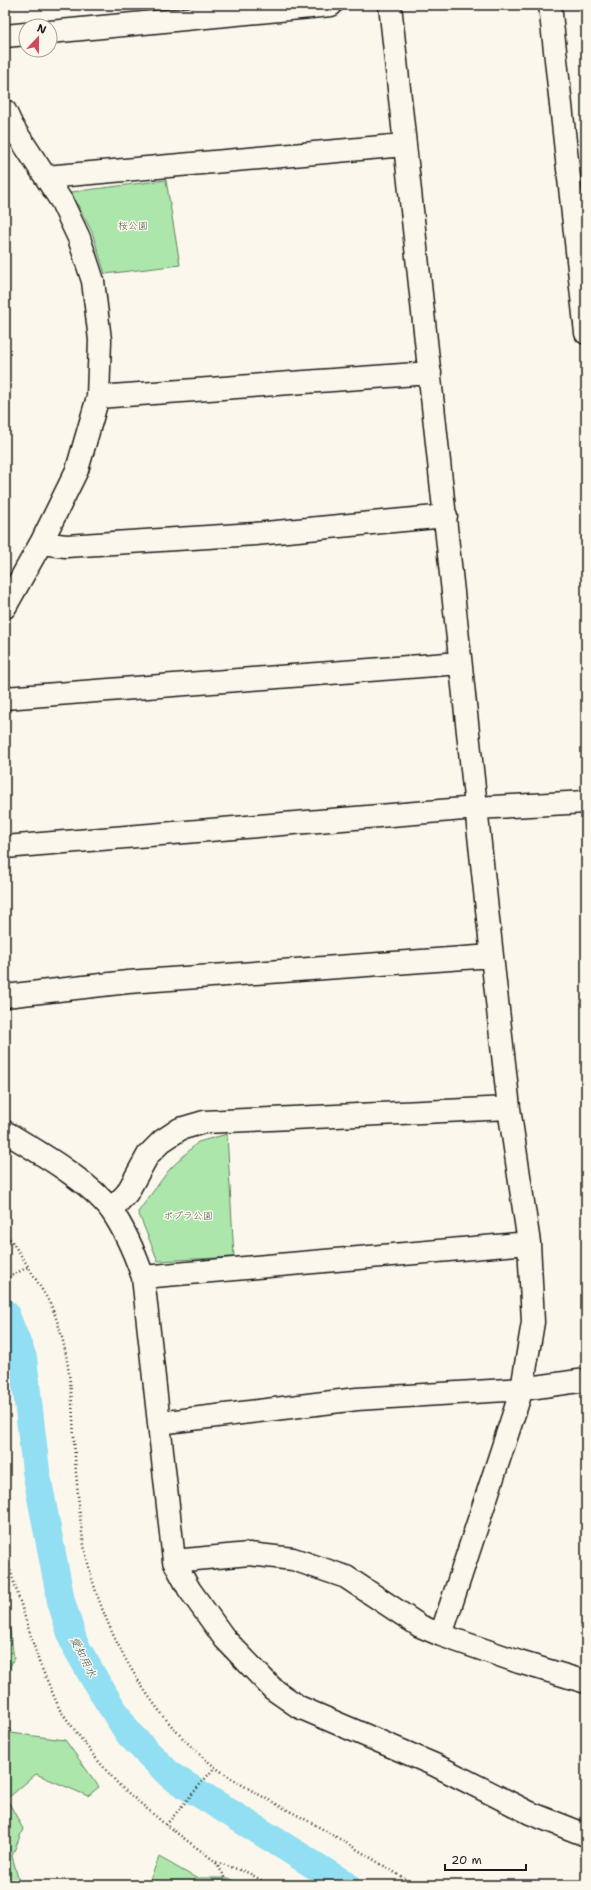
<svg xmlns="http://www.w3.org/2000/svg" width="591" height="1890" viewBox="0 0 591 1890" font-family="'Shantell Sans','Klee One',sans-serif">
  <rect width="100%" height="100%" fill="#fbf7ec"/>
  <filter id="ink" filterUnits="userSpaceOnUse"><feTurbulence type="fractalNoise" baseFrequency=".025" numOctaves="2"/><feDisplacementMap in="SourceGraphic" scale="8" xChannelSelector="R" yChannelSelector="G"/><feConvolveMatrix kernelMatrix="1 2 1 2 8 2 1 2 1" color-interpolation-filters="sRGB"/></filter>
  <g filter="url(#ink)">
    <!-- green -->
    <path fill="#ace6ab" stroke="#648164" d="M166,180L180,265L105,274L92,232L71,192Z
      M227,1134L234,1257L158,1261L138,1212L169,1170L198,1142Z
      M5,1611L8,1618L14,1658L5,1678Z
      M5,1717L11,1733L65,1740L99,1787L88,1796L36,1774L7,1799L23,1829L12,1856L20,1885H5Z
      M159,1857L196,1878H229L242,1885H151L150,1880Z"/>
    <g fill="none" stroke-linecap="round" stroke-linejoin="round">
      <!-- canal -->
      <path stroke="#92def2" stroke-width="28" d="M5,1313L23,1358L36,1471L61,1601L74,1643L99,1687L129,1734L171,1776L346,1885"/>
      <!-- minor casing -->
      <g stroke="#1c1c1c" stroke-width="25">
        <path id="minor" d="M390,5L492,956L509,1108L529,1243L533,1322L522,1389L441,1635
          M550,5L586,333
          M50,32L331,5
          M5,36L26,34
          M5,111L12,126L62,202L79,238L93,281L100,340L98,397L77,470L41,543L5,607
          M46,177L404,145
          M98,397L430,373
          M41,543L66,546L255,534L446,516
          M5,698L460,663
          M5,847L476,808L586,802
          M5,996L128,982L492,956
          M5,1132C37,1151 89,1181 111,1210C125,1230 135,1254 143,1277L174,1561L189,1589L225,1639L273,1689L299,1707L435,1765L530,1813L586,1835
          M111,1210L127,1193L148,1155L162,1141L180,1129L204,1122L509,1108
          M143,1277L529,1243
          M159,1423L357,1399L522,1389L586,1380
          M174,1561L249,1554L293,1559L346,1577L420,1626L441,1635L519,1662L586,1682"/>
      </g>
      <!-- path -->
      <path stroke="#1c1c1c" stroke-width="2.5" stroke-dasharray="1 3" stroke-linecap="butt" d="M5,1232C18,1250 30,1269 41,1288C45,1295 50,1302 53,1310C74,1362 72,1418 76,1473C79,1502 80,1531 87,1559C104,1635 153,1720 215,1767C245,1789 279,1805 312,1823C347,1843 381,1864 415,1885
        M5,1279L28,1267
        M5,1543L7,1560L39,1662L60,1710L94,1756L119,1785L166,1825L216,1862L249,1873L269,1885
        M166,1825L215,1767
        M216,1863L230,1885"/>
      <!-- minor -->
      <use href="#minor" stroke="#fbf7ec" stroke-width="22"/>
    </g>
  </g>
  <g text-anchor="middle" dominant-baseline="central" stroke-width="3" stroke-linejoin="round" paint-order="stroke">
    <!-- park labels -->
    <g font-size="10" fill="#475947" stroke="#fbf7ec">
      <text x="133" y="225">桜公園</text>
      <text x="188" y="1215">ポプラ公園</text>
    </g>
    <!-- water labels -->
    <g font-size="11" font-style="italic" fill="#3f565c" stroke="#fbf7ec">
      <text transform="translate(83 1657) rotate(63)">愛知用水</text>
    </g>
  </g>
  <!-- margin -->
  <rect width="591" height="1890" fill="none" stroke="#fbf7ec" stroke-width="20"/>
  <rect x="10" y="10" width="571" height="1870" fill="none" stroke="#1c1c1c" stroke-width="1.5" filter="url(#ink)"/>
  <!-- north arrow -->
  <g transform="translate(38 38) rotate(22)"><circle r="19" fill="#fbf7ec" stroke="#a29f99"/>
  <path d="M0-3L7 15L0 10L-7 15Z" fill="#d1495b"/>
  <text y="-6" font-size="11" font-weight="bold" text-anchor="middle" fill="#1c1c1c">N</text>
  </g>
  <!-- scale -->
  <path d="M445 1864v6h81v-6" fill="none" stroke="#1c1c1c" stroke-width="2"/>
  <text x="451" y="1864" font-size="12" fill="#1c1c1c" stroke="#fbf7ec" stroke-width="3" paint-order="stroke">20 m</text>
</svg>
